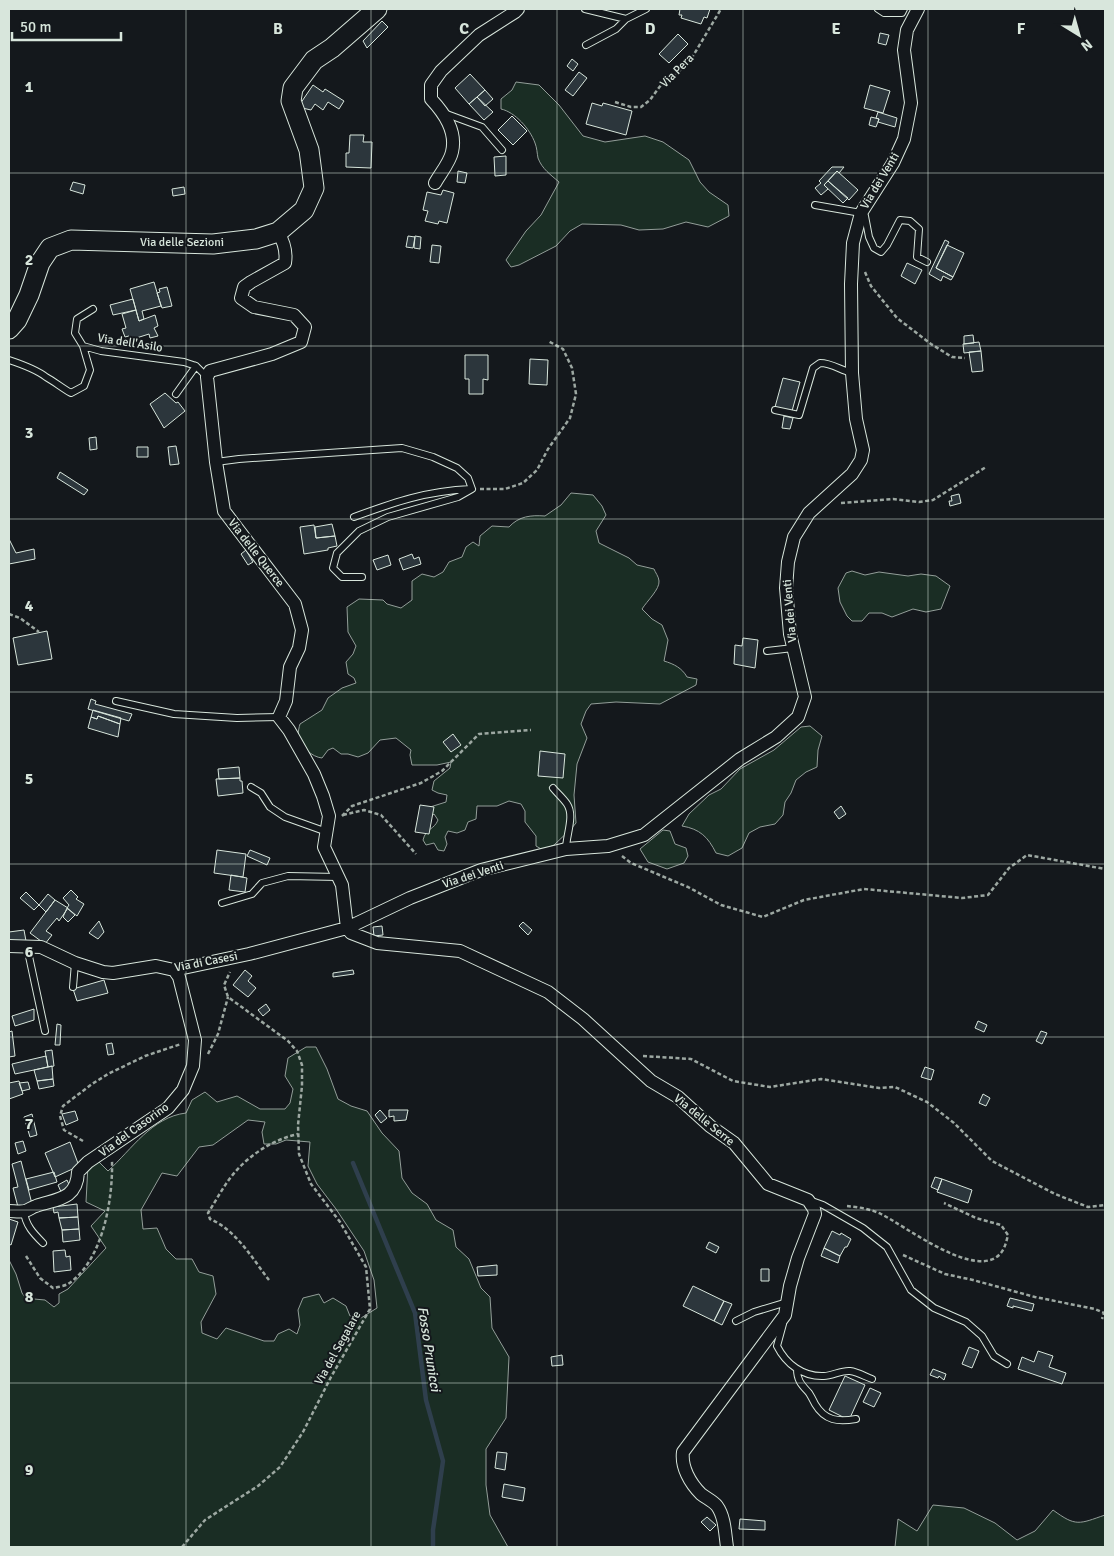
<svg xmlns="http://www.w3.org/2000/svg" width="1114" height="1556" viewBox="0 0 1114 1556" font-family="Signika,sans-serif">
  <rect width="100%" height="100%" fill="#14181c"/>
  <!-- green -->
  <path fill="#1a2d24" stroke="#939e99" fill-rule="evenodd" d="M516,82L539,85L559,105L583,136L605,142L645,136L663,142L689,160L700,182L709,192L728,205L729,216L708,227L686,222L663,229L639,230L621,225L582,224L570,231L556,246L519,265L511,267L506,260L526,231L541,215L559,182C551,175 542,169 538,158C537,153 537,148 535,143C530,129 515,112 501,109V99L512,90Z
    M571,493L593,495L602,506L606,515L596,531L599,543L629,558L637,565L654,569C655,572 659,577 659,581C660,589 647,601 642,609L652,619L662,625L668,640L664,661C674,664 682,668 687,677L697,679L696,685L660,704L616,702L591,704L586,711L581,724L587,738L577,764L574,795L576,823L571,829L554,845L543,850L536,846V836L525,822V811L521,804L509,801L497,806H477L476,819L468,822L465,830L457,833L448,831L445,837L447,844L444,851L438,850L434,843L426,845L423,840C426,828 434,830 438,820L434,814L429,818L427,808L446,802L447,795L438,793L432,790L434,781L450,768L451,762L437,765H412L410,755L411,750L396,738L380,740L368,753L358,757L348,754H341L333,748L328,750L322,758C312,757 301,747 298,736C298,733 299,727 300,724L322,710L328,698L342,688L356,683L354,678L348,674L346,662L353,654L356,646L348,632L347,607L359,599L383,600L387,604L401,608L412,600V581L422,574L434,577L443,572L449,562L462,557L466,547L473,542L479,546L480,536L492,526L509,527C519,516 531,515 545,516L561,505Z
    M852,571L865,575L879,572L908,576L921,574L936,576L950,586L941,609L926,612L913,609L892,617L882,613H869L862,621H852L847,616L840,602L838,588L846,573Z
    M810,726L822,736L818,750L817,767L806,772L796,780L791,793L785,802L783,815L775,824L760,827L749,833L742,848L728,856L716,853C708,837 700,829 682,826L689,814L709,795L721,789L740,769L774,750L801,727Z
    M663,830L670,831L675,844L686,848L688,856L684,863L667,869L648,862L640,849Z
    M306,1047H316L327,1069L338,1099L351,1106L367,1111L382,1133L399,1151L402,1178L412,1193L427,1204L436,1220L453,1230L456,1247L469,1259L481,1288L490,1297L492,1328L509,1357L506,1418L486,1449V1485L490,1515L508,1547H9V1260L16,1274L22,1293L29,1303L34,1299L45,1300L54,1307L59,1303V1294L68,1289L106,1248L91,1226L105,1211L86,1202L88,1165L99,1162L108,1171C132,1149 152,1117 186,1113L192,1100L205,1092L217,1102L237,1096L260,1109H285L290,1103L293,1089L285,1076L288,1058ZM248,1120L265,1122L262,1132L264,1144H276L286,1140L310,1142L308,1166L317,1184L336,1209L364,1251L374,1280L377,1308L361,1318L350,1316L346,1306L333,1298L324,1303L319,1294L303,1298L298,1310L300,1325L297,1334L289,1329L278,1334L274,1341H264L226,1328L217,1339L202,1333L201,1322L216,1294L213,1276L199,1272L192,1259H176L166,1249L157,1228L143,1229L141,1210L162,1173L177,1176L199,1147L213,1145Z
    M933,1505L964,1508L995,1523L1017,1540L1035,1531L1053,1510C1076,1527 1079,1524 1105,1515V1547H895L898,1519L917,1531Z"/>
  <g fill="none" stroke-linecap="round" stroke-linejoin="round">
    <!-- stream -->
    <path stroke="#2f3f4d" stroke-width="4.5" d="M353,1163L415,1313L426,1400L443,1461L433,1530V1547"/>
  </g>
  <!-- building -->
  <path fill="#2c363c" stroke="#d8e6dc" d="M680,9H710L707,18L704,17L701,24L681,18L682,15H679Z
    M382,21L388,27L367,48L363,41Z
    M880,33L889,35L886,45L878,43Z
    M678,34L688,44L669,63L659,54Z
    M572,59L578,64L573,71L567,66Z
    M579,72L587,78L573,96L565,90Z
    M470,74L485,90L469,104L455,88Z
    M313,85L323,92L325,89L344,101L339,109L328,102L323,110L315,104L311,110L298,107Z
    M870,85L890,91L883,113L864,108Z
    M485,90L493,99L485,106L477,97Z
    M477,97L493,112L484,120L469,104Z
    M592,103L602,106L603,103L632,111L626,135L586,124Z
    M878,112L897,118L895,127L878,122L879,119L876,118Z
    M512,116L527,131L513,145L498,130Z
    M871,117L879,119L876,127L869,125Z
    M350,135H364L363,142H372L371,168L346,167V153H349Z
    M506,156V175L495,176L494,157Z
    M832,167H844L839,173L837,171L824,185L828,189L821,195L815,188L821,183L819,181Z
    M458,171L467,173L465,183L457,182Z
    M837,171L858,190L849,200L828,181Z
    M828,181L848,198L843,203L824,185Z
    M73,182L85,185L83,194L70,190Z
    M184,187L185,194L173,196L172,189Z
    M443,190L454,193L447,223L439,221L438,224L425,221L428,211L423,210L427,192L441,195Z
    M408,236L415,237L413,248L406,247Z
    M415,236L421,237L420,249L414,248Z
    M945,240L949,242L936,268L953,277L951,280L943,276L941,281L929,274Z
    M432,245L441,246L439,263L430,262Z
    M947,245L964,253L953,277L936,268Z
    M907,263L922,270L915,284L901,276Z
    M154,282L161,306L142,311L144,319L139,321L130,289Z
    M167,287L172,306L162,308L157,293L160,292L159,289Z
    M133,299L136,310L113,315L110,305Z
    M136,310L139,321L155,315L158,326L154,328L158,336L150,338L149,334L130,340L129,336L125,337L122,329L126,328L122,314Z
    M973,335L974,343L964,344V336Z
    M979,342L981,351L964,353L963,344Z
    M981,351L983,371L972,372L969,352Z
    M465,355H488V380L483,379V394H469V379H465Z
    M530,359L548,360L547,385L529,384Z
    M783,378L800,382L792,411L775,407Z
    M165,393L176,403L178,402L185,411L164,428L150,404Z
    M784,416L793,418L790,429L782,428Z
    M96,437L97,449L90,450L89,438Z
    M176,446L179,464L170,465L168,447Z
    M137,447H148V457H137Z
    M60,472L88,490L84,495L57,478Z
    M959,494L961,503L950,506L949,501H952L951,496Z
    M332,524L335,536L316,538L315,527Z
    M314,525L316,538L335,536L337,546L328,548V550L304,554L300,527Z
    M9,539L16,553L34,549L35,559L9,564Z
    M246,550L253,562L248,565L241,554Z
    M412,554L414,559L419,557L421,564L403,570L399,559Z
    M388,555L391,565L377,570L373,560Z
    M47,631L52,659L18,665L13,638Z
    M743,638L758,640L755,668L734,664L735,645L742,646Z
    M91,699L96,701L95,704L132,714L129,721L88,709Z
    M93,710L121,718L120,724L98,716L97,719L91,717Z
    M98,716L120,724L118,737L88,728L91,717L97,719Z
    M453,734L461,745L451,752L443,742Z
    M540,751L565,754L563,778L538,776Z
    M239,767L240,778L219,779L218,769Z
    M240,778V781H242L243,793L218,796L216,779Z
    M420,805L434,807L429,834L415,832Z
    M841,806L846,814L839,819L834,812Z
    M217,850L246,854L243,877L214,873Z
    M250,850L270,858L267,865L247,856Z
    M231,875L247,878L245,892L229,890Z
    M71,890L78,897L76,899L84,904L77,916L67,908L69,905L63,898Z
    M26,892L39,905L34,910L20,898Z
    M48,894L55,900L46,912L39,905Z
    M55,900L68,908L59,921L57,918L46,931L52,935L45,944L30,933Z
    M67,908L75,915L68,922L63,917Z
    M99,921L104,932L98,939L89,933Z
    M523,922L532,930L528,935L519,926Z
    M382,926L383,935L374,936L373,927Z
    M24,930L26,941L9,943V932Z
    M245,970L252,976L248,981L256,988L248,997L233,985Z
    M353,970L354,974L333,977V973Z
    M104,980L108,993L77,1001L73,989Z
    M266,1004L270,1010L263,1016L258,1010Z
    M34,1009V1020L15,1026L12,1016Z
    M978,1021L987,1025L984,1032L975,1028Z
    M57,1024L61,1025L60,1045H55Z
    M12,1031L15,1056L9,1057V1032Z
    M1041,1031L1047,1033L1042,1044L1036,1041Z
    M112,1043L114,1054L108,1055L106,1044Z
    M52,1050L54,1066L48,1067L45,1051Z
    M46,1056L48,1067L15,1074L12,1064Z
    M52,1066L53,1079L37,1081L34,1070Z
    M925,1067L934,1070L931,1080L921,1077Z
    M53,1079L54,1086L39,1089L37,1081Z
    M19,1081L23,1094L9,1099V1083Z
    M28,1082L30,1089L22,1091L19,1083Z
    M983,1094L990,1098L986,1106L979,1103Z
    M380,1110L387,1118L381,1123L375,1115Z
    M389,1110H408L406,1120L394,1121V1116L389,1117Z
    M75,1111L78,1120L66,1125L62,1114Z
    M32,1114L37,1135L30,1137L24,1117Z
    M23,1141L26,1151L18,1154L15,1143Z
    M70,1142L79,1166L55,1177L45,1153Z
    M21,1161L32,1204L18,1207L13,1188L18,1187L12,1164Z
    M54,1172L57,1182L29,1190L26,1179Z
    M935,1177L942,1179L938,1190L931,1187Z
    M942,1179L972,1190L968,1203L937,1192Z
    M67,1180L71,1189L62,1194L58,1185Z
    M77,1204L78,1217L59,1218L58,1212L54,1213L53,1207Z
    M78,1217L79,1229L62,1230L59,1218Z
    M9,1219L18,1222L11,1245L9,1244Z
    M79,1229L80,1240L63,1242L62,1230Z
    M832,1231L840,1235L841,1233L851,1239L847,1247H845L840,1256L824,1248Z
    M709,1242L719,1247L716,1253L706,1248Z
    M824,1248L840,1256L838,1263L821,1256Z
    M65,1250L66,1257L70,1256L71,1270L54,1272L53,1251Z
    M497,1265V1275L478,1276L477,1267Z
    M761,1269H769V1281H761Z
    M693,1286L724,1301L714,1321L683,1306Z
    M1010,1298L1034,1304L1032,1311L1013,1306V1308L1007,1306Z
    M724,1301L732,1304L722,1325L714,1321Z
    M969,1347L979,1351L972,1368L962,1364Z
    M1038,1351L1053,1356L1049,1367L1066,1373L1062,1384L1018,1369L1022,1357L1034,1362Z
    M562,1355L563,1365L552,1366L551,1357Z
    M933,1369L946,1374L944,1380L939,1376L938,1378L930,1375Z
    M845,1376L865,1385L849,1420L829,1410Z
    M870,1388L881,1393L874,1407L863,1402Z
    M497,1452L507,1453L505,1470L495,1468Z
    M504,1484L525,1488L523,1501L502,1497Z
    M707,1517L716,1525L710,1531L701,1522Z
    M740,1519L765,1521V1530L739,1529Z"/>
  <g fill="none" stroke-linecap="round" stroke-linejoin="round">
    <!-- lane casing -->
    <g stroke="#d8e6dc" stroke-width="8">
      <path id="lane" d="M585,9L626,19L646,9
        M878,9L884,13H902L904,9
        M586,45L616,29L626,19
        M444,113L482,127L502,150
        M815,205L861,213L865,216L869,237L874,248L881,252L887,245L900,220L910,221L919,229L917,257L927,262
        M83,346L75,333L77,319L93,309
        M9,360C21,364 36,369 46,377C55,382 62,388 71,393L84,386L90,370L83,346L101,351L184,362L196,366L207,377
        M176,394L196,366
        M775,410L799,415L813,368L820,363C832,363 840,370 852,373
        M216,462L239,459L402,448L433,457L457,468L468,478L472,489
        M354,517C395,502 426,491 471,489
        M362,577H342L333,568L337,553L359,531L388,517L458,497L472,489
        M767,651L793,648
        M116,701L174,714L237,718L279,717
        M251,787L261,793L270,807L285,817L327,832
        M553,788C557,793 563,798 567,804C575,816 566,835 566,849
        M222,903L252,894L262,883L288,876L338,877
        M27,947L45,1031
        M73,987L75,963
        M809,1200L823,1205L863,1228L887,1247L911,1290L934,1308L966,1322L982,1336L994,1356L1007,1364
        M24,1211C25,1225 34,1234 43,1243
        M736,1321L754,1312L787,1302
        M783,1324L777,1346C786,1364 803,1377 824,1376C832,1376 842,1370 850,1371C858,1372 866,1377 872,1379
        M797,1369C797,1381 802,1385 809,1393C811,1396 813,1400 815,1404C825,1421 838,1422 856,1419"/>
    </g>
    <!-- street casing -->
    <g stroke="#d8e6dc" stroke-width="14">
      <path id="street" d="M435,183C440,174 450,162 452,152C457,131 444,113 431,99V85L441,71L479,35L515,12L518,9
        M278,232C284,242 287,251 285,263L251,282L244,287L241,298L254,307L294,315L305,327L301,342L272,354L210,371L207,377L216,462L224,511L295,604L302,630L299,648L290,667L286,701L279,717L289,730L314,774L323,796L329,816L324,847L342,885L347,928
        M347,928L351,933L377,943L460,951L548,992L583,1019L651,1081L678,1097L710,1126L734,1143L768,1184L808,1200L814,1209L815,1214L798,1258L790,1286L785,1315L683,1452C681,1467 690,1483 701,1494C706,1498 713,1501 717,1506C725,1517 725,1534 727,1547
        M9,946L41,947L75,963L103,972L113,973L156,966L174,970L249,954L347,928L410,898L481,870L566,849L608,846L644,835L740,759L776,737L798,717L805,697L790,634L786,588L788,562L794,537L809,513L852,474L861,460L863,450L856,419L852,373L851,284L853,243L861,213L893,163L904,139L911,103L904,50L907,30L918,9
        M9,1211C14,1211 20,1212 25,1211C29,1210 32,1207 36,1206C56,1199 77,1200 78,1172L88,1162L168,1108L183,1090L193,1066L195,1040L179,977L174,970"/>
    </g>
    <!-- secondary casing -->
    <g stroke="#d8e6dc" stroke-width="21">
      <path id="secondary" d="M9,329L17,320L29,295L40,263L50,248L71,240L213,244L256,239L278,232L304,210L314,188L309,150L291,101L293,88L314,60L332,48L377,9"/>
    </g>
    <!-- path -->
    <path stroke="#9da8a2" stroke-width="2.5" stroke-dasharray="4 2.5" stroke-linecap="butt" d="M615,102L631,107H641L650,100L661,85L670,80L690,61L721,9
      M865,272L871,286L897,318L931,344L952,357L965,358
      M480,489H505L523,483L537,470L548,449L570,418L576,394L572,368L563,349L548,341
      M841,503L893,499L919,502L933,500L986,467
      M9,614L20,618L39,632
      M343,815L364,810L381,815L416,854
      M342,816L352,806L421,783L442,771L479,734L531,730
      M622,856L631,863L688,887L721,905L763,917L804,900L864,889L962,898L988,895L1009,868L1027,855L1105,869
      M208,1054L218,1034L228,997
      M643,1056L691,1059L733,1081L770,1087L821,1079L879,1088L895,1087L927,1102L954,1123L992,1161L1055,1194L1088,1207L1105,1205
      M83,1141L64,1130L60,1116L63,1106L92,1084L108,1074L145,1056L181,1044
      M847,1206C858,1207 871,1209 881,1214C905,1226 967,1274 995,1258C1004,1253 1006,1243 1008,1235L1001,1225L976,1218L944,1203
      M903,1255L945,1274L973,1280L1035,1297L1095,1309L1104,1313L1102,1319
      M26,1256L40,1278L53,1288C58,1287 64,1286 68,1284C103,1261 113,1199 112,1161
      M269,1280C252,1258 236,1230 210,1219L208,1213C217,1199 225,1183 236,1171C252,1153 275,1139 298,1134
      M182,1547L205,1520L258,1486L280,1467L303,1432L331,1377L370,1309L366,1267L340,1222L311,1184L299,1154L298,1125L302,1086V1065L297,1051L288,1041L228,997L224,985L230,972"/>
    <!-- lane -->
    <use href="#lane" stroke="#14181c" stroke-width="6"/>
    <!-- street -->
    <use href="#street" stroke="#14181c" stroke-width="12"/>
    <!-- secondary -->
    <use href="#secondary" stroke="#14181c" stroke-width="19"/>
  </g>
  <!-- grid -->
  <path fill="none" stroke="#d8e6dc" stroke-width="1" stroke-opacity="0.55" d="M186,9V1547M371,9V1547M557,9V1547M743,9V1547M928,9V1547M9,173H1105M9,346H1105M9,519H1105M9,692H1105M9,864H1105M9,1037H1105M9,1210H1105M9,1383H1105"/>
  <g text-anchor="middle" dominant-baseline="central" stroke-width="4" stroke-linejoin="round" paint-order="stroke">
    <!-- street labels -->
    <g font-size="12" fill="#d8e6dc" stroke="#14181c">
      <text transform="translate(677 71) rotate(-45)">Via Pera</text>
      <text transform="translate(880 181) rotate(-59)">Via dei Venti</text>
      <text x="182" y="242">Via delle Sezioni</text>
      <text transform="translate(130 343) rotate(9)">Via dell'Asilo</text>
      <text transform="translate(256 553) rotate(52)">Via delle Querce</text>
      <text transform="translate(790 611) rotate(-95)">Via dei Venti</text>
      <text transform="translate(473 875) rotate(-18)">Via dei Venti</text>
      <text transform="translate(206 962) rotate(-11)">Via di Casesi</text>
      <text transform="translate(704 1120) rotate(39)">Via delle Serre</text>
      <text transform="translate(134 1130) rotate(-36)">Via del Casorino</text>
      <text transform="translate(338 1348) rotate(-61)">Via del Segalare</text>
    </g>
    <!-- water labels -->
    <g font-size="14" font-style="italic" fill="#d8e6dc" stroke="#14181c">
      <text transform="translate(429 1349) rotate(81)">Fosso Prunicci</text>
    </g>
  </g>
  <g font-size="16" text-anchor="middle" font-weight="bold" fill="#d8e6dc" stroke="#14181c" stroke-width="4" stroke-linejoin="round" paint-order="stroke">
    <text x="278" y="34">B</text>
    <text x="464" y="34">C</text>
    <text x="650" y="34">D</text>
    <text x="836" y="34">E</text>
    <text x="1021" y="34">F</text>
    <text x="29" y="92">1</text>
    <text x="29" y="265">2</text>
    <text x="29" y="438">3</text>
    <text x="29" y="611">4</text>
    <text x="29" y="784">5</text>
    <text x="29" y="957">6</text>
    <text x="29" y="1129">7</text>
    <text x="29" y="1302">8</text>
    <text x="29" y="1475">9</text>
  </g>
  <!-- border -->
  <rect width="1114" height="1556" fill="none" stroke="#d8e6dc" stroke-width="20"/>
  <!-- north arrow -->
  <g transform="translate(1079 35) rotate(143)" stroke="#14181c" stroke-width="4" paint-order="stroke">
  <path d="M0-4L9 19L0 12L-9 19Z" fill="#d8e6dc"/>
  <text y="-8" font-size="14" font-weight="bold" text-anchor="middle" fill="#d8e6dc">N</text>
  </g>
  <!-- scale -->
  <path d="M12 32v8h109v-8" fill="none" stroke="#d8e6dc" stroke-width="2.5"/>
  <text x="20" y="32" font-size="15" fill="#d8e6dc" stroke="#14181c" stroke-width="4" paint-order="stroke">50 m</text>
</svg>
